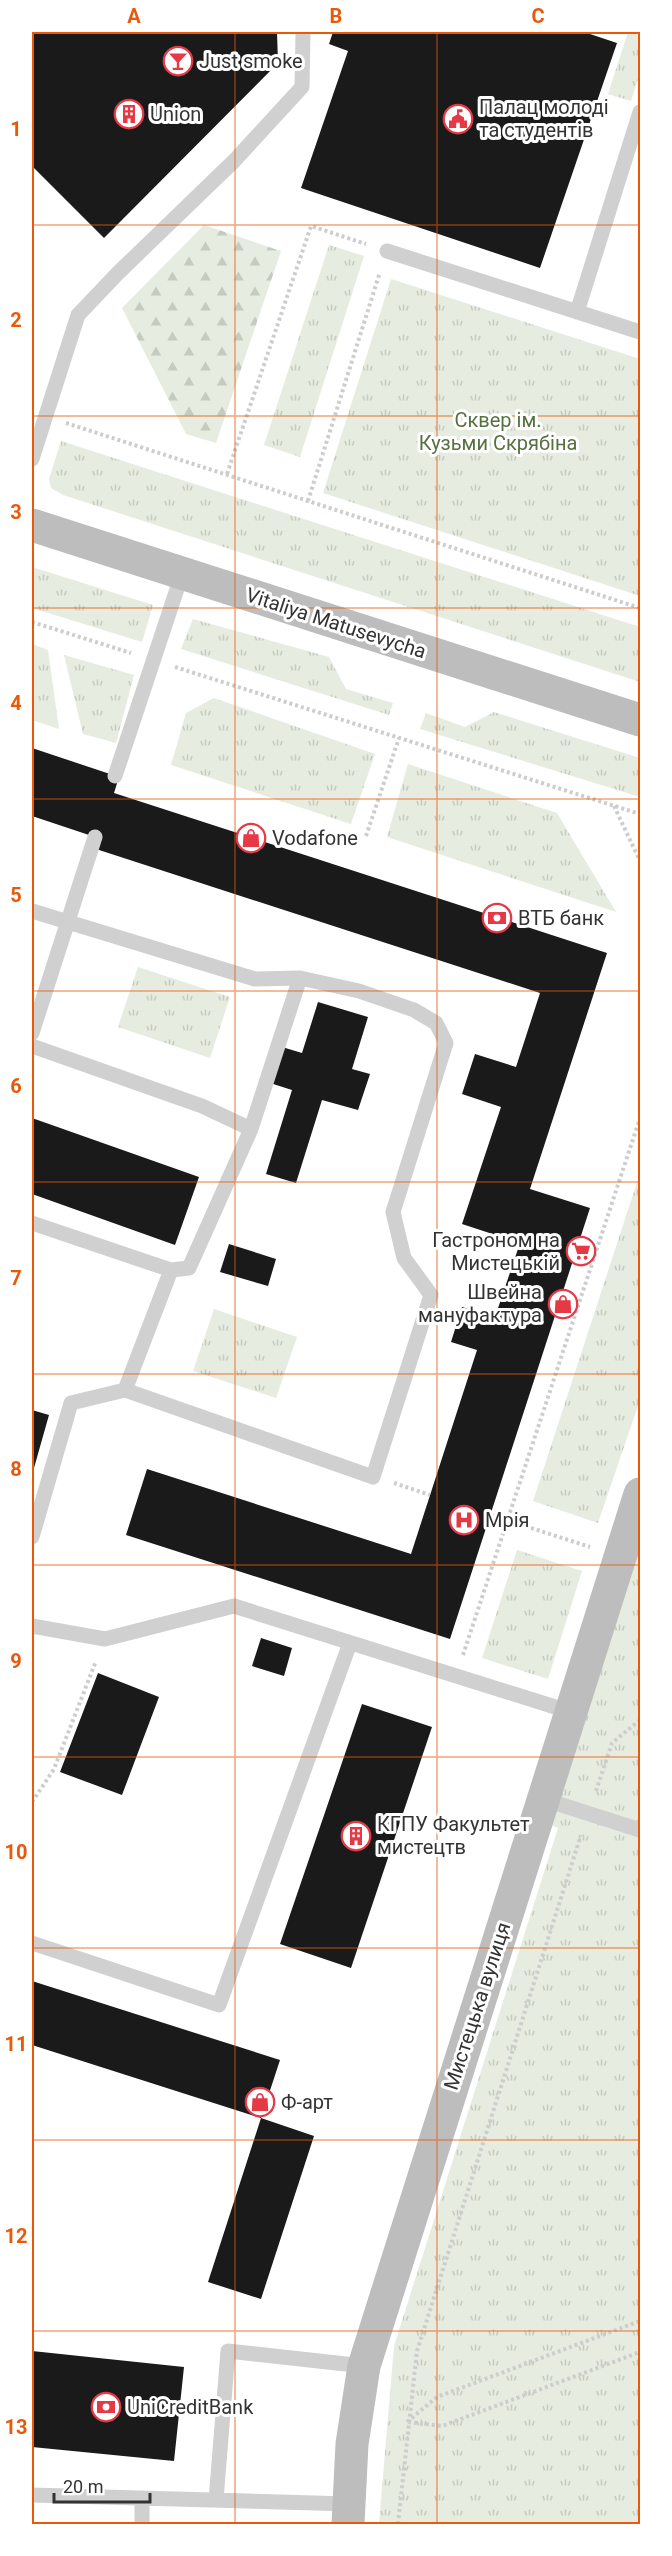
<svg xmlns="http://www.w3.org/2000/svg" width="672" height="2556" viewBox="0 0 672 2556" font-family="Roboto,sans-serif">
  <defs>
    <pattern id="grass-tufts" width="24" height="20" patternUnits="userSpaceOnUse" patternTransform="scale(1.5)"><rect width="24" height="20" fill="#e6ecdf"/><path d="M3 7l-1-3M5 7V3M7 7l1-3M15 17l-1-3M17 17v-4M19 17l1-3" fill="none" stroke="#c6cbc0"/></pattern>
    <pattern id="forest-firs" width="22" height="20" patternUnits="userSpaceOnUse" patternTransform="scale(1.5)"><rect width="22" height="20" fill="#e6ecdf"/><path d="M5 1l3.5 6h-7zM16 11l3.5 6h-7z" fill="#c6cbc0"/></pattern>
  </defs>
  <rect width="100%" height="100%" fill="#fff"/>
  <!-- grass -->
  <path fill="url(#grass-tufts)" d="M628,32H640V73L631,101L608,94Z
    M329,245L364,256L300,457L264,445Z
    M391,279L640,359V596L323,493Z
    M61,441L640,627V682L63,495L51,488L49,479Z
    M32,567L153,605L142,642L32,608Z
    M193,619L329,657L346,689L393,703L389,715L181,649Z
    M32,644L48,650L59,729L32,720Z
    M64,655L134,675L116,743L83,734Z
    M214,698L375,754L351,824L171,765L186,713Z
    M494,712L640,758V797L420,729L426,713L465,727Z
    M408,764L557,813L616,912L387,837Z
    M138,967L230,997L210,1058L118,1027Z
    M640,1173V1400L598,1523L533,1501Z
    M214,1309L297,1337L276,1398L193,1371Z
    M640,1494V2524H379L394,2346L558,1828L536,1820Z
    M517,1550L582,1571L548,1679L482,1658Z"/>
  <!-- forest -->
  <path fill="url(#forest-firs)" d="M204,225L281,251L216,443L186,434L122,308Z"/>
  <!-- building -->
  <path fill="#1a1a1a" d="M32,32H277L278,63L104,238L32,166Z
    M333,32H584L617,43L540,268L301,188L348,51L329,44Z
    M32,748L119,777L114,793L607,953L530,1189L590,1208L450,1639L126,1535L147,1469L411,1554L477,1350L451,1342L462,1307L495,1317L520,1243L462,1224L501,1107L462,1094L475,1054L516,1067L540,993L96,849L95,837L32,816Z
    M318,1002L368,1017L352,1069L370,1074L358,1110L322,1100L296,1183L266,1174L292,1090L270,1083L282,1047L302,1053Z
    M32,1118L199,1177L175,1245L32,1194Z
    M229,1244L276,1259L268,1286L220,1272Z
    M32,1410L49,1415L32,1475Z
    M261,1638L292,1648L284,1676L252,1666Z
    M98,1673L159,1697L122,1795L60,1772Z
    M362,1704L432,1727L351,1968L280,1944Z
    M32,1981L280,2060L261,2118L32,2045Z
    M261,2118L314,2136L261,2299L208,2282Z
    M32,2351L184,2367L174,2461L32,2447Z"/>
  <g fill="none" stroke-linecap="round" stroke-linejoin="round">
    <!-- path -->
    <path stroke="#cdcdcd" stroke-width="4" stroke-dasharray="3 3" stroke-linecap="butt" d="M66,423L640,608
      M227,474L311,226L366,244
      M308,501L380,272
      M32,622L131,653
      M175,667L640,814
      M614,806L640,861
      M366,836L399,738
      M394,1483L430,1495
      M491,1515L590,1547
      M463,1655L640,1118
      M596,1791L612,1743L640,1720
      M32,1802L54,1769L96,1661
      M407,2422L437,2397L640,2321
      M408,2422L442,2426L640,2352
      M398,2524L417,2351L581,1835"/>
    <!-- lane -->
    <path stroke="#d0d0d0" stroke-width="15" d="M387,251L640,332
      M577,312L640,112
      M32,459L78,315L118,273L234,161L302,87L303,32
      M115,776L182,574
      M32,911L255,979L300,978L359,991L414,1010L436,1023L446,1043L393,1212L404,1258L431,1295L373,1477L125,1390L71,1403L32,1537
      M32,1033L95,837
      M32,1046L202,1106L251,1129
      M32,1223L171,1270L189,1268L251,1129L300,978
      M125,1390L171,1270
      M32,1626L105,1639L234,1606L571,1712
      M543,1799L640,1830
      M32,1943L219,2005L350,1643
      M32,2495L349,2504
      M142,2498V2524
      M216,2500L228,2351L364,2366"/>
    <!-- secondary -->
    <path stroke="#bdbdbd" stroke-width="33" d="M32,525L640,720
      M348,2524L352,2444L364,2366L640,1494"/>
  </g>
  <!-- grid -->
  <path fill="none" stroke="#e8590c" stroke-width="1.5" stroke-opacity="0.55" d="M235,32V2524M437,32V2524M32,225H640M32,416H640M32,608H640M32,799H640M32,991H640M32,1182H640M32,1374H640M32,1565H640M32,1757H640M32,1948H640M32,2140H640M32,2331H640"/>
  <!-- icons -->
  <defs>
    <g id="bar-ring" transform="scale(1.5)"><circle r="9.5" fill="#fff" stroke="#e63946" stroke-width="1.5"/><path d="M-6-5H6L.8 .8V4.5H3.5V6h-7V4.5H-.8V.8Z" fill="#e63946"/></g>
    <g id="building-ring" transform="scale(1.5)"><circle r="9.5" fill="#fff" stroke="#e63946" stroke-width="1.5"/><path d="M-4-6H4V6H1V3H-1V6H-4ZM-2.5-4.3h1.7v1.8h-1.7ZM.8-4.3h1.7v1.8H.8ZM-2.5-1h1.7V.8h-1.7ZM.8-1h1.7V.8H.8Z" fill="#e63946"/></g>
    <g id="civic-ring" transform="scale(1.5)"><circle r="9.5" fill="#fff" stroke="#e63946" stroke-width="1.5"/><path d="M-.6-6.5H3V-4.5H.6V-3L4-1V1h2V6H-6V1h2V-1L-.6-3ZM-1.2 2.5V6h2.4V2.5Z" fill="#e63946"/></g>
    <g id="shop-ring" transform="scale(1.5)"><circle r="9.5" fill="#fff" stroke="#e63946" stroke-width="1.5"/><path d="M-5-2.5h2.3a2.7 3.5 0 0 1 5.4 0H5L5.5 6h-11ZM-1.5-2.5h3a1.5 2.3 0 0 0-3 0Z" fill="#e63946"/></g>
    <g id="bank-ring" transform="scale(1.5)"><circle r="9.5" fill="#fff" stroke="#e63946" stroke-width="1.5"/><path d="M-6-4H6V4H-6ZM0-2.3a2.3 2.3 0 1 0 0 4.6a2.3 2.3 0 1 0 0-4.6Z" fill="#e63946"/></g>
    <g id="supermarket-ring" transform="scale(1.5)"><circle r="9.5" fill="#fff" stroke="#e63946" stroke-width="1.5"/><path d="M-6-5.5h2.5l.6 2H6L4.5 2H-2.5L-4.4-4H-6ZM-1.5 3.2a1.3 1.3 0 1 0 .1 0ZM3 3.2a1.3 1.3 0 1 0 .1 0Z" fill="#e63946"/></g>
    <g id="hospital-ring" transform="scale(1.5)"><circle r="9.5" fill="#fff" stroke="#e63946" stroke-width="1.5"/><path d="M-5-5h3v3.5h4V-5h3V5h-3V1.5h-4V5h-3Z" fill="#e63946"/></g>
  </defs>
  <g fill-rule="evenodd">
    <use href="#bar-ring" x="178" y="61"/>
    <use href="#building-ring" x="129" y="114"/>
    <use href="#civic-ring" x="458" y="119"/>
    <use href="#shop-ring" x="251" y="838"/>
    <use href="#bank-ring" x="497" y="918"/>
    <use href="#supermarket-ring" x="581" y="1251"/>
    <use href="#shop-ring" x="563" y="1304"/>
    <use href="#hospital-ring" x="464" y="1520"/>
    <use href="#building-ring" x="356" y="1836"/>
    <use href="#shop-ring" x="260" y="2102"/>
    <use href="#bank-ring" x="106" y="2407"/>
  </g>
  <g text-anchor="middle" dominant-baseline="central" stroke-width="6" stroke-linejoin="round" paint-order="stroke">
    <!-- poi labels -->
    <g font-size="20" fill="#333" stroke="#fff" text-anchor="start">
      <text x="199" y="61">Just smoke</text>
      <text x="479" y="107">Палац молоді<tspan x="479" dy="23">та студентів</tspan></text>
      <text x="150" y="114">Union</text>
      <text x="272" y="838">Vodafone</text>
      <text x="518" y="918">ВТБ банк</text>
      <text x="560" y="1240" text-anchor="end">Гастроном на<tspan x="560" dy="23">Мистецькій</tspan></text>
      <text x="542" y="1292" text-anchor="end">Швейна<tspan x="542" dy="23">мануфактура</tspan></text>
      <text x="485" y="1520">Мрія</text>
      <text x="377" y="1824">КГПУ Факультет<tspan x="377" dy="23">мистецтв</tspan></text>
      <text x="281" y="2102">Ф-арт</text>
      <text x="127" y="2407">UniCreditBank</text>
    </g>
    <!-- park labels -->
    <g font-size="20" fill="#56703f" stroke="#fff">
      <text x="498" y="420">Сквер ім.<tspan x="498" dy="23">Кузьми Скрябіна</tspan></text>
    </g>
    <!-- street labels -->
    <g font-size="20" fill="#333" stroke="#fff">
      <text transform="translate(336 623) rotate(18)">Vitaliya Matusevycha</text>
      <text transform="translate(477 2006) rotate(-72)">Мистецька вулиця</text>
    </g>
  </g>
  <!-- border -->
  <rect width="672" height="2556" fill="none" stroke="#ffffff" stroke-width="66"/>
  <!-- scale -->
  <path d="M54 2493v9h96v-9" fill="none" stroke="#333333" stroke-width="3"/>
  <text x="63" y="2493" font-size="18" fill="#333333" stroke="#ffffff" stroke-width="4.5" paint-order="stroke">20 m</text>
  <rect x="33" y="33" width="606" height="2490" fill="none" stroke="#e8590c" stroke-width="2"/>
  <g font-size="20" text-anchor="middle" font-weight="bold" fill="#e8590c">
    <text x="134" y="23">A</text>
    <text x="336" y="23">B</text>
    <text x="538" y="23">C</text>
    <text x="16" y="136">1</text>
    <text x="16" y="327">2</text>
    <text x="16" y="519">3</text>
    <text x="16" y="710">4</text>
    <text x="16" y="902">5</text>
    <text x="16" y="1093">6</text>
    <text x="16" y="1285">7</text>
    <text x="16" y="1476">8</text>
    <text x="16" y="1668">9</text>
    <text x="16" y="1859">10</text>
    <text x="16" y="2051">11</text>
    <text x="16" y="2243">12</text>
    <text x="16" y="2434">13</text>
  </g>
</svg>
